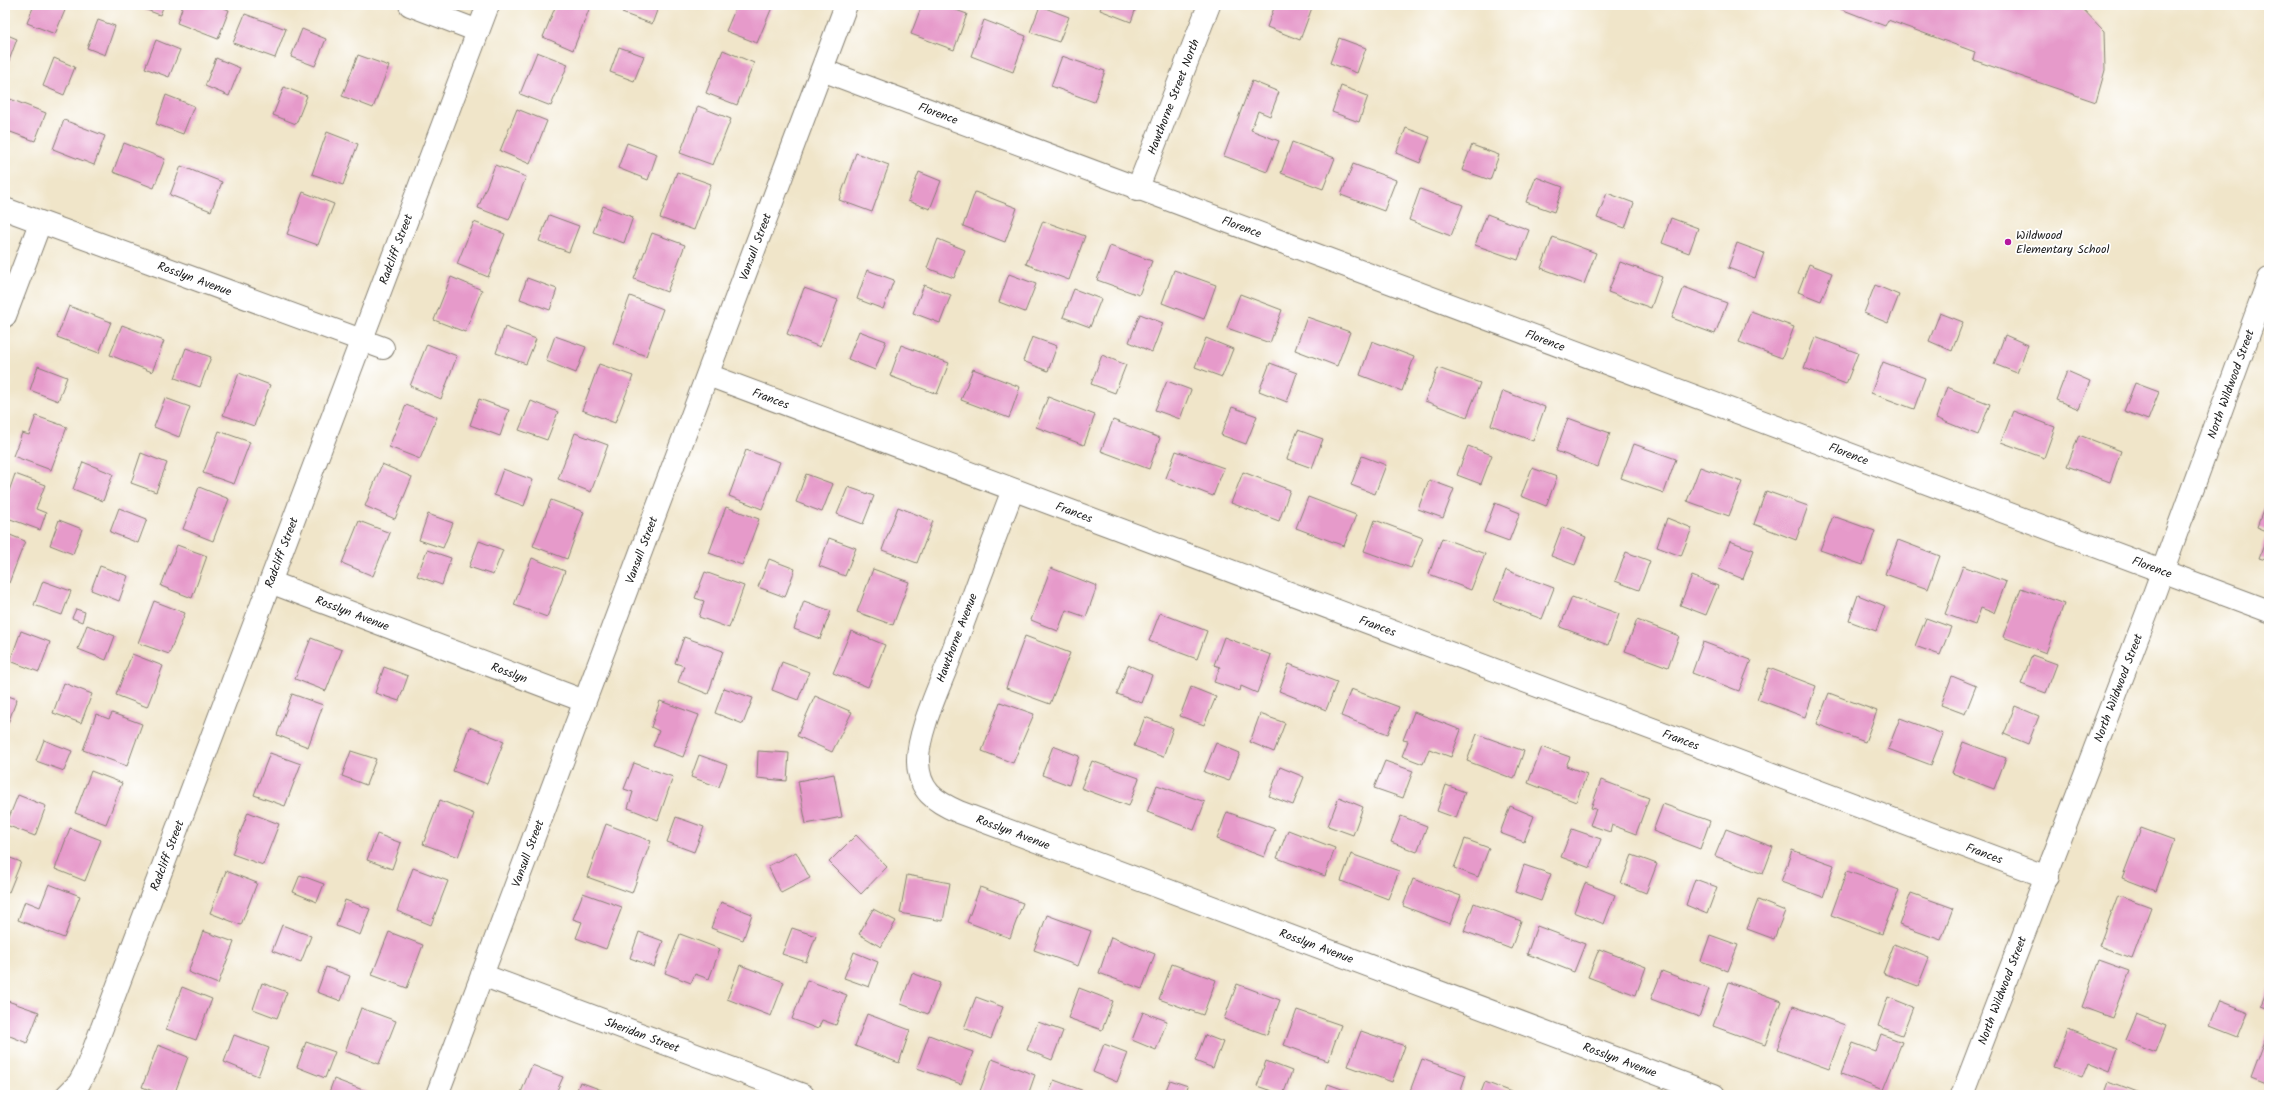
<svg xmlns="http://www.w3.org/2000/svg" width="2274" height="1100" viewBox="0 0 2274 1100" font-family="Kalam,sans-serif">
  <rect width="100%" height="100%" fill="#fff"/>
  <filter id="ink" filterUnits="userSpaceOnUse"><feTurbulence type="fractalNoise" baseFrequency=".025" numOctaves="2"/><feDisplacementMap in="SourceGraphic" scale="8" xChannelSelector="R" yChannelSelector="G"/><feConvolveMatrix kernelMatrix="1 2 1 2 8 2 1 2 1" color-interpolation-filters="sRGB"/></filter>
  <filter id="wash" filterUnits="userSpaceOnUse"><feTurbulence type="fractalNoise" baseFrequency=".012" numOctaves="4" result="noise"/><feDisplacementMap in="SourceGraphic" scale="16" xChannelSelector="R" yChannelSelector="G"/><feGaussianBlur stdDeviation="0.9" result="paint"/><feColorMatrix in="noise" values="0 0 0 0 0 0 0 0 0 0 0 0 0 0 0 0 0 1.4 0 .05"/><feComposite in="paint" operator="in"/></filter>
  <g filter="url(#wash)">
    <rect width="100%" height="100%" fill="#f0e5c9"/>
    <g id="blocks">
      <!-- building -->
      <path fill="#e69aca" d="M34,5H59L66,8L55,34L27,23Z
        M133,5H164L160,15Z
        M183,5H216L229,10L218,39L177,23Z
        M556,5H585L590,7L573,50L543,37Z
        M625,5H659L652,24L622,13Z
        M737,5H773L757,43L726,31Z
        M922,5H942L967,14L954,50L911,34Z
        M1102,5H1137L1131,22L1100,10Z
        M1275,5H1313L1300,40L1267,27Z
        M1842,5H2079L2104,31L2105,70L2096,102L1973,60L1975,52L1888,20L1885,26L1841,9Z
        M1040,6L1069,17L1059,42L1030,32Z
        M245,14L286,29L275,58L233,43Z
        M98,20L115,26L105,55L87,48Z
        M984,20L1026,36L1013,72L971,56Z
        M302,29L326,39L315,66L291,57Z
        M5,34L17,39L7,66L5,65Z
        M1339,38L1366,48L1357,73L1330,63Z
        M156,40L180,50L169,77L145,68Z
        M619,47L644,56L634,81L610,72Z
        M723,50L754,63L737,105L706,93Z
        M537,52L568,64L551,106L520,94Z
        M358,55L389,66L373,108L342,96Z
        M1062,56L1105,71L1094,102L1051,86Z
        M54,58L75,67L64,95L43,86Z
        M216,58L240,68L229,96L205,86Z
        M1252,81L1279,92L1270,116L1258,111L1251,130L1279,141L1267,172L1224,156Z
        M1341,86L1368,96L1359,122L1332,112Z
        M284,87L307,96L296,124L273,115Z
        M166,95L194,106L183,134L156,124Z
        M5,97L46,113L35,141L5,130Z
        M698,106L731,119L713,165L680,153Z
        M517,109L547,121L530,164L500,151Z
        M64,120L105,136L94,165L53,149Z
        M1406,128L1430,137L1420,163L1396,153Z
        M327,132L358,144L343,185L312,174Z
        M1292,142L1335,158L1323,189L1281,173Z
        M124,143L165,159L154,188L113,172Z
        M627,143L657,154L648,180L618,168Z
        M1472,145L1499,155L1490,180L1462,170Z
        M856,153L889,165L872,212L839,200Z
        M1353,164L1396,180L1384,211L1341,195Z
        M495,165L526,177L509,220L478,208Z
        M181,166L222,182L211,211L170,195Z
        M677,172L711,184L694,230L660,218Z
        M919,172L941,181L930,209L908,201Z
        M1536,177L1563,187L1554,212L1526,202Z
        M1420,189L1463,205L1451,236L1409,220Z
        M303,192L334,204L318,245L287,234Z
        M975,192L1017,208L1005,242L963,226Z
        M1607,193L1634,203L1625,228L1597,218Z
        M603,206L633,217L624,243L593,232Z
        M1487,214L1529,230L1518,260L1475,245Z
        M549,215L579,226L569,252L539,241Z
        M1671,218L1698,228L1689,253L1662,243Z
        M1043,221L1085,236L1069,280L1026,264Z
        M474,222L505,234L488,277L457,264Z
        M652,233L685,245L667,292L634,279Z
        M1553,237L1596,253L1584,284L1541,268Z
        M938,239L965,250L954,278L927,268Z
        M1737,243L1764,253L1755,278L1728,268Z
        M1110,246L1152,261L1139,295L1097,280Z
        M1620,262L1662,277L1651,308L1608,292Z
        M1809,264L1832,273L1821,301L1798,292Z
        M867,270L894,280L883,309L857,299Z
        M1174,270L1216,285L1204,319L1162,303Z
        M1009,274L1036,284L1025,312L999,302Z
        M451,277L482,290L465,332L434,320Z
        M527,278L557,289L550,310L520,299Z
        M924,285L951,295L940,323L913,313Z
        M1875,285L1899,295L1888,323L1864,313Z
        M1684,287L1727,303L1715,334L1672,318Z
        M804,288L838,300L820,347L787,334Z
        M1074,289L1101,299L1090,327L1063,317Z
        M1240,294L1282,310L1270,343L1227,328Z
        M630,296L663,309L646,356L613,343Z
        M69,306L111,322L99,353L57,337Z
        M1751,311L1794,327L1782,358L1739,342Z
        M1940,313L1963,322L1952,351L1929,341Z
        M1140,314L1163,323L1152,352L1129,342Z
        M1307,317L1350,332L1337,366L1295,350Z
        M122,325L164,341L152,372L110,355Z
        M505,327L536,339L526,364L496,353Z
        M859,331L886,341L875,370L848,359Z
        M2005,335L2028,345L2017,373L1994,364Z
        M555,336L586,347L576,373L546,361Z
        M1032,337L1057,346L1048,371L1023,361Z
        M1815,337L1858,353L1846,384L1804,368Z
        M1206,338L1233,349L1222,377L1195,367Z
        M1372,341L1414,357L1402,391L1360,375Z
        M427,344L457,356L441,399L410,386Z
        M901,345L949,363L937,394L890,376Z
        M186,348L211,357L200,387L175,378Z
        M1102,355L1126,365L1115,393L1091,384Z
        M1883,362L1925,378L1914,409L1871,393Z
        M1270,363L1297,373L1287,402L1259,391Z
        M599,364L633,376L615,423L582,410Z
        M38,366L67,377L58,401L30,390Z
        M1438,368L1480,383L1467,417L1425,401Z
        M973,369L1020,387L1009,418L961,400Z
        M2067,371L2090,381L2079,409L2056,400Z
        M239,373L270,385L254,426L223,415Z
        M1167,381L1191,390L1180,419L1155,410Z
        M2135,383L2159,392L2148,420L2124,411Z
        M1947,387L1990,404L1978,435L1936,418Z
        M1503,391L1545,407L1533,441L1491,425Z
        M1048,397L1095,415L1084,445L1036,427Z
        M165,398L190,407L179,437L154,427Z
        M479,399L509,410L500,436L470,425Z
        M531,401L558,412L547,440L519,430Z
        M406,405L437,417L420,459L389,447Z
        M1232,407L1257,416L1246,444L1221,435Z
        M2013,411L2055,427L2044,458L2001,442Z
        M36,416L67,427L51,470L13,456L22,433L29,435Z
        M1568,418L1610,433L1598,467L1556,451Z
        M1113,420L1160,438L1149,469L1101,451Z
        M1298,430L1323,439L1312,468L1287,459Z
        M219,431L250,442L234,484L203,473Z
        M575,433L608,445L591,492L558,479Z
        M2079,435L2121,451L2110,482L2067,466Z
        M1634,444L1676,459L1664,493L1621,478Z
        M1468,446L1492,455L1481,484L1457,475Z
        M746,450L780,462L762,509L729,496Z
        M1176,451L1224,468L1213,496L1166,478Z
        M141,453L167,463L156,492L131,483Z
        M1362,456L1386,465L1375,494L1351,485Z
        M83,462L113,474L103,501L73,489Z
        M382,464L412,477L395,519L365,506Z
        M1700,467L1742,482L1729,516L1687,501Z
        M1532,468L1557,477L1546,506L1521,496Z
        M503,469L533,480L524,506L494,495Z
        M1243,472L1290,490L1279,521L1231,503Z
        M15,474L45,485L36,509L46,513L40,530L5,517V493L8,494Z
        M806,474L833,484L822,512L796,502Z
        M1429,480L1454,489L1443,518L1418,509Z
        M199,487L229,499L213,541L183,529Z
        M848,487L874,496L863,524L837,514Z
        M1766,491L1808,506L1796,540L1754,524Z
        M2269,494V561L2259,558L2269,532L2257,527Z
        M1308,497L1356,515L1344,546L1296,528Z
        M551,500L584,512L567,559L533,546Z
        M1495,503L1520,513L1509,541L1484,532Z
        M726,507L759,519L742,565L709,553Z
        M898,507L933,521L917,563L882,550Z
        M119,508L147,519L138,543L110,532Z
        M428,514L453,523L443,548L419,540Z
        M1833,516L1875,531L1863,565L1820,550Z
        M1667,518L1692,528L1681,556L1657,547Z
        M59,520L82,529L73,554L50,545Z
        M1375,520L1423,538L1411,568L1364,551Z
        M359,521L390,533L373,576L342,563Z
        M1562,527L1586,537L1575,565L1551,556Z
        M5,533L25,541L9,583L5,581Z
        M829,538L856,548L845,576L819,566Z
        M1442,538L1485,554L1471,590L1429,574Z
        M1898,540L1940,556L1928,589L1885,574Z
        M479,541L503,550L493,575L469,567Z
        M1730,541L1754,550L1743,579L1719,569Z
        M177,545L207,556L192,598L161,586Z
        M427,550L451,558L442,585L417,576Z
        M1626,552L1650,561L1639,590L1615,581Z
        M532,558L565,571L547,617L514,605Z
        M769,559L795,569L785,597L758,587Z
        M100,566L128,576L119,601L91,590Z
        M1963,566L2006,582L1994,613L1981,608L1975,625L1945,614Z
        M1051,568L1097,586L1086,617L1066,610L1058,631L1031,620Z
        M873,569L909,582L893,625L857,612Z
        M1506,570L1554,588L1542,619L1494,601Z
        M705,572L744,586L729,628L699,617L704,601L695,598Z
        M1692,576L1718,586L1706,615L1680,605Z
        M43,581L71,591L62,615L34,605Z
        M2021,588L2064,604L2046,653L2003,637Z
        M1858,595L1885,606L1876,631L1849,621Z
        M1572,597L1619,614L1608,645L1560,627Z
        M154,601L185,613L169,654L138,643Z
        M804,601L831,611L820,639L794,629Z
        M76,609L85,612L82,622L72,618Z
        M1160,613L1207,631L1197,659L1149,641Z
        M1926,618L1951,627L1940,655L1915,646Z
        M1637,620L1679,636L1668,667L1625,651Z
        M87,625L115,636L106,660L78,649Z
        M21,631L50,642L39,672L10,661Z
        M851,631L885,645L868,687L833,673Z
        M1025,636L1070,653L1050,704L1006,688Z
        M684,637L723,651L708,694L678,682L684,666L675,663Z
        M1224,637L1271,655L1257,693L1241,686L1240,691L1214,682L1220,667L1214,665Z
        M311,638L342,650L326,691L295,679Z
        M1703,642L1751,660L1739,691L1692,673Z
        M132,654L163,666L147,707L116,695Z
        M2032,655L2057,664L2046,693L2021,684Z
        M782,662L809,672L798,700L772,690Z
        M1289,664L1337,682L1326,710L1279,691Z
        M1128,665L1152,675L1142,703L1117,694Z
        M384,667L408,676L399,701L375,693Z
        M1769,668L1816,686L1805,717L1757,699Z
        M1952,676L1976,686L1965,714L1941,705Z
        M64,683L92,694L81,723L53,713Z
        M1191,687L1216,697L1204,725L1180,716Z
        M724,688L753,698L743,724L715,713Z
        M1351,689L1399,707L1388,734L1341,716Z
        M1829,693L1877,711L1865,742L1817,724Z
        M292,694L323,705L308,747L277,735Z
        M5,695L17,699L8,723L5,722Z
        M815,696L852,712L832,752L797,736Z
        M660,701L699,715L683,757L653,746L659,731L651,727Z
        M1000,702L1034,714L1013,763L982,751Z
        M2015,706L2039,716L2028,744L2004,734Z
        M1414,712L1461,730L1451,757L1429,749L1423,764L1402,756L1408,741L1403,740Z
        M112,713L142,724L127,766L83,750L96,714L109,719Z
        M1260,714L1285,723L1274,752L1250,742Z
        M1145,717L1173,728L1163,757L1134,746Z
        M1900,718L1943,734L1931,765L1888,749Z
        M469,727L504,741L487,784L453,771Z
        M1477,734L1524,751L1514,779L1467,761Z
        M44,740L72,751L64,771L36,761Z
        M1963,742L2006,758L1994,789L1952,773Z
        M1216,743L1240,753L1229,781L1204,772Z
        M1053,746L1079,756L1069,785L1042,775Z
        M1542,747L1570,757L1566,766L1587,774L1576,802L1528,783Z
        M351,751L376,759L366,785L342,776Z
        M758,751L789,753L787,781L757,778Z
        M270,753L301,764L285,806L254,795Z
        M699,755L727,765L719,787L691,777Z
        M1092,761L1139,778L1129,806L1081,788Z
        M1385,761L1413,771L1403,798L1374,788Z
        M634,763L673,777L658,820L628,808L633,792L624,789Z
        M1280,767L1304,777L1293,805L1269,796Z
        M91,771L122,783L106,824L75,813Z
        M834,774L842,817L806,824L798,781Z
        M1601,780L1649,798L1636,834L1612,825L1610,832L1590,825L1596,809L1591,808Z
        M1157,785L1205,802L1194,830L1147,812Z
        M1446,785L1465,792L1456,818L1437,811Z
        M18,795L46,806L35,836L6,825Z
        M1339,797L1363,807L1353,835L1328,826Z
        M440,800L474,814L458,857L423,844Z
        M1663,804L1710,821L1700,849L1653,831Z
        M1510,806L1534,816L1524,842L1500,833Z
        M248,812L279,824L263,865L232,854Z
        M1227,812L1275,829L1264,857L1217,839Z
        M1401,816L1427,826L1417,852L1391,842Z
        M676,817L704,827L694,852L667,842Z
        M606,824L651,841L632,893L587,877Z
        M70,828L101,840L85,881L55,869Z
        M2141,828L2174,840L2156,891L2122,878Z
        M1572,829L1601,839L1590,868L1561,857Z
        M1726,829L1773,847L1763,874L1715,856Z
        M1288,830L1335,848L1325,876L1277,858Z
        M377,834L401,843L392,869L367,860Z
        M856,835L887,867L861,894L829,862Z
        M1465,839L1489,848L1478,877L1454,868Z
        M1792,850L1834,865L1823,897L1781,882Z
        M796,852L810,878L781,893L768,866Z
        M1351,854L1399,871L1388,899L1341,881Z
        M1632,855L1657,864L1646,893L1621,883Z
        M5,856L21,862L9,892L5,890Z
        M1524,865L1551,874L1541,901L1515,892Z
        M413,868L448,881L431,925L397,911Z
        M226,871L257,883L241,925L210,913Z
        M1847,871L1899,890L1882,934L1831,915Z
        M300,875L324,884L317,902L293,892Z
        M907,875L950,883L943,921L900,913Z
        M1413,879L1461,896L1450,924L1403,906Z
        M1695,879L1717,887L1707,914L1686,905Z
        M1585,883L1615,895L1604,924L1574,912Z
        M49,884L80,896L64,938L18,920L25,901L40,907Z
        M980,887L1023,903L1010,938L967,922Z
        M583,893L622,907L606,949L576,938L582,922L573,919Z
        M1911,893L1953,908L1941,940L1899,925Z
        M2118,895L2151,907L2132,958L2099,946Z
        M345,900L370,909L360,935L336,926Z
        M1758,900L1785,911L1774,939L1747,929Z
        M721,902L752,914L743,940L711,928Z
        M1474,903L1521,921L1511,949L1464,931Z
        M873,909L896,921L881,947L859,934Z
        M1047,915L1091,931L1078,966L1034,950Z
        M282,925L311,936L301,962L272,951Z
        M1537,926L1585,944L1574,972L1527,954Z
        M792,928L816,936L806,962L782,954Z
        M203,931L234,942L218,984L188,972Z
        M389,932L423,945L407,988L372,975Z
        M639,932L663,941L654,967L630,958Z
        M680,934L720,949L709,979L695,974L691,983L665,973Z
        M1710,935L1738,945L1728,971L1701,961Z
        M1111,937L1155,954L1142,989L1099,973Z
        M1894,944L1929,958L1918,986L1883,973Z
        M1599,949L1646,967L1636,995L1588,977Z
        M854,952L878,962L869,987L844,978Z
        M2099,960L2130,971L2112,1018L2082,1007Z
        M1172,964L1216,980L1203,1015L1159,999Z
        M740,965L784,982L771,1016L727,999Z
        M326,967L350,976L341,1001L317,992Z
        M1662,971L1709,989L1699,1017L1651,999Z
        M912,973L940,983L928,1014L901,1004Z
        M807,980L847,995L836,1025L822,1020L818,1029L792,1019Z
        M1729,982L1781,1001L1765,1045L1713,1026Z
        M262,983L287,992L277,1018L253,1009Z
        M1237,984L1280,1000L1267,1035L1224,1019Z
        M182,987L212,999L196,1040L166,1029Z
        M2269,987V1010L2261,1007Z
        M1079,988L1113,1001L1102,1030L1068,1018Z
        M976,997L1003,1007L991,1039L964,1028Z
        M1888,997L1913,1007L1902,1035L1878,1026Z
        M5,1000L39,1012L27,1043L5,1034Z
        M2220,1001L2248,1012L2238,1037L2210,1026Z
        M1793,1006L1845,1025L1829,1069L1777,1050Z
        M361,1008L396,1021L379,1064L345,1051Z
        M1297,1010L1341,1025L1328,1061L1284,1045Z
        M1143,1012L1167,1021L1156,1050L1132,1040Z
        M867,1014L910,1030L899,1063L855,1046Z
        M2136,1014L2166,1026L2156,1052L2125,1040Z
        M1038,1022L1063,1031L1052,1060L1027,1050Z
        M2068,1030L2118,1049L2110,1071L2088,1062L2082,1077L2054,1067Z
        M2269,1030V1085L2251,1078Z
        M1361,1031L1405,1046L1392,1082L1348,1066Z
        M1881,1034L1902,1042L1883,1090L1841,1074L1853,1043L1875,1051Z
        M234,1035L269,1048L258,1076L224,1062Z
        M929,1035L973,1052L961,1084L917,1068Z
        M1205,1035L1223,1042L1213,1068L1195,1061Z
        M306,1042L335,1052L325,1078L297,1067Z
        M1104,1044L1128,1053L1117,1082L1093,1072Z
        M158,1045L188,1057L174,1095H164L142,1087Z
        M992,1059L1035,1075L1028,1095H990L980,1091Z
        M1422,1059L1466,1075L1459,1095H1421L1410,1091Z
        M1266,1061L1292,1071L1283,1095L1257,1086Z
        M532,1065L563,1077L555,1095H520Z
        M334,1079L368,1092L367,1095H328Z
        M1054,1080L1095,1095H1048Z
        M1170,1080L1188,1086L1185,1095H1164Z
        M2108,1081L2139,1093L2138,1095H2103Z
        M580,1082L607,1092L605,1095H575Z
        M1485,1082L1519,1095H1480Z
        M1328,1084L1350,1092L1349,1095H1324Z"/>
    </g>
  </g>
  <g filter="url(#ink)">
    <use href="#blocks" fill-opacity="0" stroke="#868072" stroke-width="1"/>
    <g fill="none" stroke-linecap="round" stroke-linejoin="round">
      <!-- minor casing -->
      <g stroke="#868072" stroke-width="24">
        <g id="minor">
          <path d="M410,5L478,31"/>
          <path id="s1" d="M822,70L2269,611"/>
          <path id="s2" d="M1137,190L1209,5"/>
          <path id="s3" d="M5,209L383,348"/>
          <path d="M5,316L40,223"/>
          <path id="s4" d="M708,375L2047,877"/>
          <path id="s5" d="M1013,490C990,549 969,608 947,666C937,692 917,735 918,762C919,791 934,801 959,812L1714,1095"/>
          <path id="s6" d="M270,582L584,701"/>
          <path id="s7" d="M482,975L803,1095"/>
          <path id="s8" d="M67,1095L79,1083L86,1070L488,5"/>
          <path id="s9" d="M437,1095L846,5"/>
          <path id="s10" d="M1962,1095L2150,605L2269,279"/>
        </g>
      </g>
      <!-- minor -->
      <use href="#minor" stroke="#fff" stroke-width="22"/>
    </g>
  </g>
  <!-- markers -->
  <circle fill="#b5179e" stroke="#fff" stroke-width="1.5" cx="2008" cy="242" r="4"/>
  <g text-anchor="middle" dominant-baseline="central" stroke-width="3.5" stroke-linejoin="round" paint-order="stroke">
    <!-- street labels -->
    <g font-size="12" fill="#1c1c1c" stroke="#fff">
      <text stroke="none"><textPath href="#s2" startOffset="100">Hawthorne Street North</textPath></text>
      <text stroke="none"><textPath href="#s1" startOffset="124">Florence</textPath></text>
      <text stroke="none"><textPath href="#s1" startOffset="448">Florence</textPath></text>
      <text stroke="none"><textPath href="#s9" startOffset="906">Vansull Street</textPath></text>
      <text stroke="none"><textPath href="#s8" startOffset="909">Radcliff Street</textPath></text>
      <text stroke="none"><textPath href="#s3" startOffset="202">Rosslyn Avenue</textPath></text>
      <text stroke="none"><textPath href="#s1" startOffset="772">Florence</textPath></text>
      <text stroke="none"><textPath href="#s10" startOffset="760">North Wildwood Street</textPath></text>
      <text stroke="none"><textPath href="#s4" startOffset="67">Frances</textPath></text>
      <text stroke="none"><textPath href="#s1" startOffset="1096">Florence</textPath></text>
      <text stroke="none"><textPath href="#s4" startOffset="391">Frances</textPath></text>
      <text stroke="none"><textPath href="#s9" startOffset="582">Vansull Street</textPath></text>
      <text stroke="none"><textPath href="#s8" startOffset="585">Radcliff Street</textPath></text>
      <text stroke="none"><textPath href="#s1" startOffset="1420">Florence</textPath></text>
      <text stroke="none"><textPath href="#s6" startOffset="88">Rosslyn Avenue</textPath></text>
      <text stroke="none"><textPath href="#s4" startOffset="715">Frances</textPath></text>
      <text transform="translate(957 638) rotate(-69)">Hawthorne Avenue</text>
      <text stroke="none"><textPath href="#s6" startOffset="256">Rosslyn</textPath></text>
      <text stroke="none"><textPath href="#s10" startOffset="436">North Wildwood Street</textPath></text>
      <text stroke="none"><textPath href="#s4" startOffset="1039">Frances</textPath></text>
      <text stroke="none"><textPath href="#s5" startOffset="416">Rosslyn Avenue</textPath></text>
      <text stroke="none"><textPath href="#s9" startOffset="258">Vansull Street</textPath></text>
      <text stroke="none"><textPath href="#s4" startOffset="1363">Frances</textPath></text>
      <text stroke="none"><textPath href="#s8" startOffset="261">Radcliff Street</textPath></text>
      <text stroke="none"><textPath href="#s5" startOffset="740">Rosslyn Avenue</textPath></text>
      <text stroke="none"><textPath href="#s10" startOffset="112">North Wildwood Street</textPath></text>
      <text stroke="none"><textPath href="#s7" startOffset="171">Sheridan Street</textPath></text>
      <text stroke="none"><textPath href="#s5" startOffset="1064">Rosslyn Avenue</textPath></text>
    </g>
    <!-- poi labels -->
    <g font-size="12" fill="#1c1c1c" stroke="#fff" text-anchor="start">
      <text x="2016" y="235">Wildwood<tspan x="2016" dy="14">Elementary School</tspan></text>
    </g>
  </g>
  <!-- margin -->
  <rect width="2274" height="1100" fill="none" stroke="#fff" stroke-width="20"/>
</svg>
